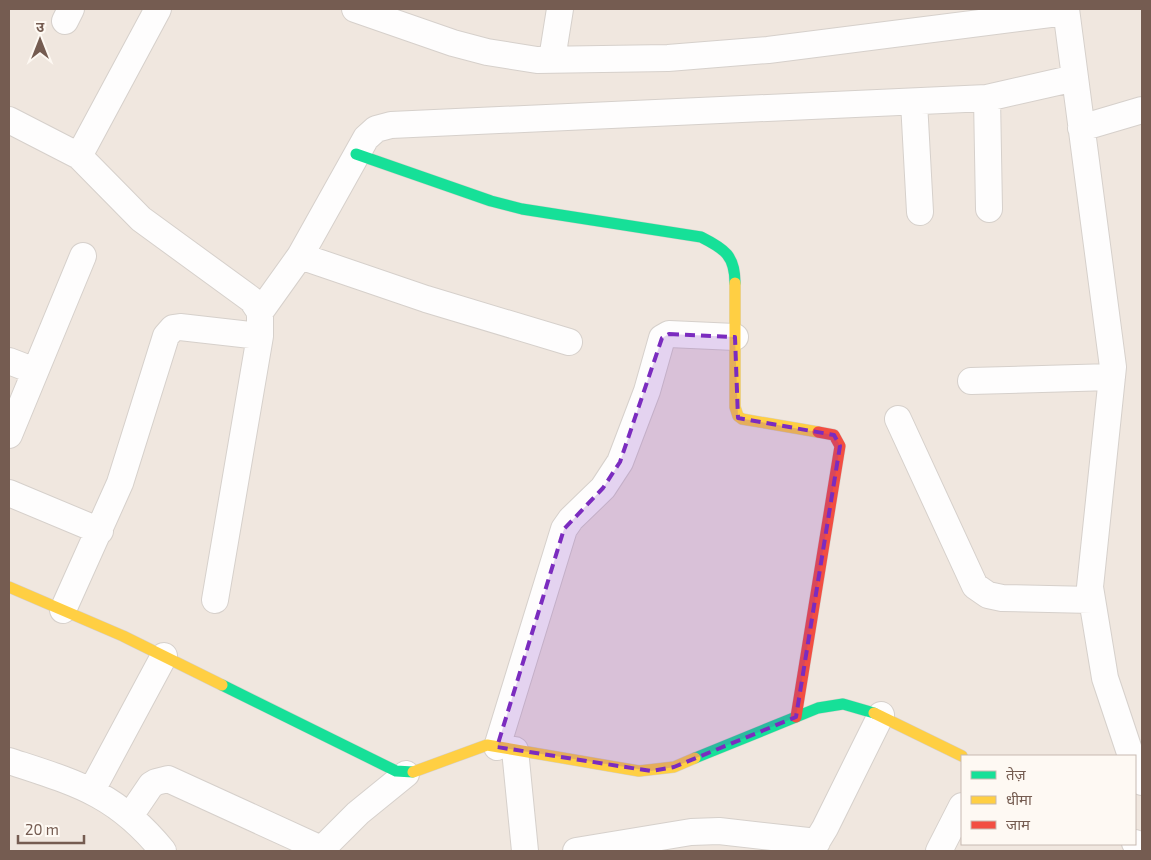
<svg xmlns="http://www.w3.org/2000/svg" width="1151" height="860" viewBox="0 0 1151 860" font-family="'Exo 2','Noto Sans Devanagari',sans-serif">
  <rect width="100%" height="100%" fill="#f8f4f0"/>
  <!-- residential -->
  <path fill="#f0e7df" fill-rule="evenodd" d="M9,9H1142V851H9ZM962,756H1135V844H962Z"/>
  <g fill="none" stroke-linecap="round" stroke-linejoin="round">
    <!-- street casing -->
    <g stroke="#d6d0cb" stroke-width="28">
      <path id="street" d="M355,9L453,43L487,52L537,60L668,58L768,50L1066,12
        M1066,9L1113,367L1090,587L1105,678L1131,756
        M65,21L71,9
        M552,59L560,9
        M987,98L989,209
        M914,102L920,212
        M9,120L79,156L141,219L252,300L260,312V336L215,600
        M1081,128L1142,110
        M79,156L158,9
        M300,256L426,299L569,342
        M260,312L300,256L366,138L376,129L391,125L987,98L1075,78
        M9,361L35,371
        M971,381L1112,377
        M898,419L975,586L988,595L1002,598L1092,600
        M9,435L83,256
        M9,493L100,531
        M63,610L120,483L166,336L173,328L180,327L260,336
        M497,747L564,529L571,519L603,488L620,462L647,391L662,338L669,334L735,337
        M515,750L525,851
        M9,761C76,783 116,793 163,851
        M1135,765L1142,782
        M92,790L164,656
        M130,816L151,785L156,782L168,779L321,849
        M1135,843L1142,846
        M320,851L358,813L406,774
        M576,851L691,832L719,831L817,842
        M811,851L825,828L881,715
        M939,851L962,806"/>
    </g>
    <!-- fast casing -->
    <g stroke="#d6d0cb" stroke-width="12">
      <path id="fast" d="M356,154L491,201L522,209L701,237C725,249 735,256 735,283
        M222,685L396,771L413,772
        M695,758L818,708L843,704L874,713"/>
    </g>
    <!-- slow casing -->
    <g stroke="#d6d0cb" stroke-width="12">
      <path id="slow" d="M735,283V407L738,416L742,419L818,432
        M9,587L123,636L222,685
        M874,713L962,756
        M413,772L487,745L639,771L674,767L695,758"/>
    </g>
    <!-- jam casing -->
    <g stroke="#d6d0cb" stroke-width="12">
      <path id="jam" d="M796,717L840,446L834,435L818,432"/>
    </g>
    <!-- street -->
    <use href="#street" stroke="#fefdfd" stroke-width="26"/>
    <!-- fast -->
    <use href="#fast" stroke="#16e098" stroke-width="11"/>
    <!-- slow -->
    <use href="#slow" stroke="#ffcf43" stroke-width="11"/>
    <!-- jam -->
    <use href="#jam" stroke="#f24e42" stroke-width="11"/>
  </g>
  <!-- marked area -->
  <path fill="#7b2cbf" fill-opacity="0.2" stroke="#7b2cbf" stroke-width="4" stroke-dasharray="10 6" stroke-linejoin="round" d="M669,334L735,337L738,418L834,435L840,446L796,717L674,767L651,771L497,747L564,529L603,488L620,462L662,338Z"/>
  <!-- border -->
  <rect width="1151" height="860" fill="none" stroke="#755c51" stroke-width="20"/>
  <!-- legend -->
  <rect x="961" y="755" width="175" height="90" fill="#fef9f3" stroke="#c7bab2"/>
  <rect x="971" y="771" width="25" height="8" fill="#16e098" stroke="#c7bab2"/>
  <text x="1006" y="780" font-size="15" fill="#755c51">तेज़</text>
  <rect x="971" y="796" width="25" height="8" fill="#ffcf43" stroke="#c7bab2"/>
  <text x="1006" y="805" font-size="15" fill="#755c51">धीमा</text>
  <rect x="971" y="821" width="25" height="8" fill="#f24e42" stroke="#c7bab2"/>
  <text x="1006" y="830" font-size="15" fill="#755c51">जाम</text>
  <!-- north arrow -->
  <g transform="translate(40 40)" stroke="#fef9f3" stroke-width="4" paint-order="stroke">
  <path d="M0-4L9 19L0 12L-9 19Z" fill="#755c51"/>
  <text y="-8" font-size="14" font-weight="bold" text-anchor="middle" fill="#755c51">उ</text>
  </g>
  <!-- scale -->
  <path d="M18 835v8h66v-8" fill="none" stroke="#755c51" stroke-width="2.5"/>
  <text x="25" y="835" font-size="15" fill="#755c51" stroke="#fef9f3" stroke-width="4" paint-order="stroke">20 m</text>
</svg>
